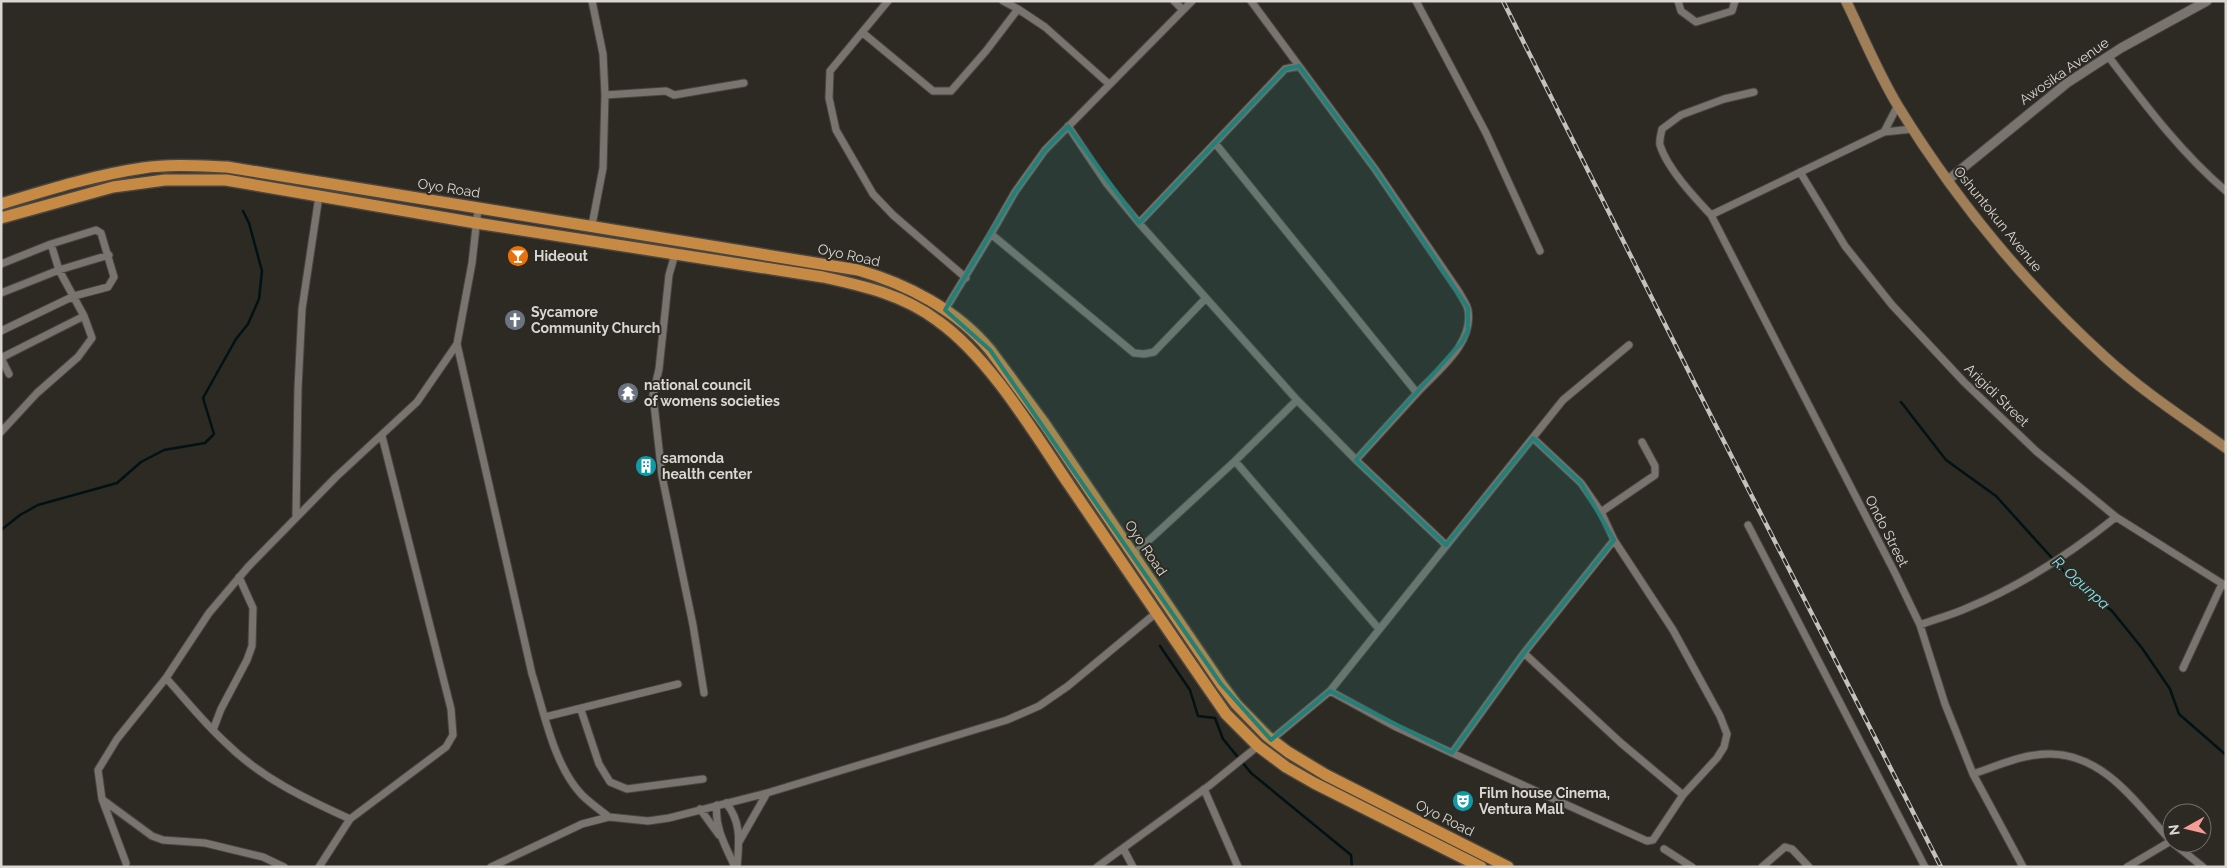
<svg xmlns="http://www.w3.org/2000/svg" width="2227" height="868" viewBox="0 0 2227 868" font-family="Raleway,sans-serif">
  <rect width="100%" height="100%" fill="#2d2923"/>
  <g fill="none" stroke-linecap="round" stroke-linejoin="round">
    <!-- stream -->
    <path stroke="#011214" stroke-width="2.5" d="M1901,402L1946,460L1996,496L2071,579L2112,611L2142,648L2170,689L2179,714L2226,755
      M1,530L20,515L38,505L117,483L141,462L164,450L205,443L214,434L203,398L236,339L248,324L259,299L262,271L249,223L243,211
      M1160,646L1190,690L1198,716L1215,718L1223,739L1251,773L1351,855L1352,867"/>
    <!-- minor casing -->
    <g stroke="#494540" stroke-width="9">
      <path id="minor" d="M888,1L830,71L829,98L836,130L873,194L893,215L966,278
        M1174,1L1182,9
        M1251,1L1299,66
        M1416,1L1486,133L1540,251
        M1678,1L1681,11L1696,22L1732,11L1735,1
        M1018,9L1045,27L1109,84
        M863,33L933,91H951L986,51L1018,9L1003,1
        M2108,56C2144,103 2180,152 2226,191
        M1754,92L1724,99L1681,115L1662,129C1661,134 1659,140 1660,145C1667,168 1694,197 1711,215L1895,573L1920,625L1945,704L1973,774L2023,867
        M605,95L666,91L674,95L744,83
        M1068,126L1107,184L1139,223
        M1884,132L1898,105
        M1215,143L1285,69L1299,66L1375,169L1459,292C1462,298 1467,304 1468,310C1474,344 1438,370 1417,393
        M1800,172L1845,246L1892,305L1964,382L2036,451L2116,517L2226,586
        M478,209L472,263L457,344L532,674C544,712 554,766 582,795C590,803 600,810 609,817
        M1711,215L1884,132L1913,129
        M592,225L603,168L605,95L603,54L592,1
        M991,234L1015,192L1045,150L1192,1
        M675,254L669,275L659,369L653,395L662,476L693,625L704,693
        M1,264L51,244L96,230L101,233L114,277L108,287L74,296L1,331
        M1,293L59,270L109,255
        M945,310L991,234L1134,353L1144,354L1154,352L1206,298
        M1,358L84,316
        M1,358L9,374
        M1297,400L1139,223L1215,143L1417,393L1356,460
        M1,432L37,393L78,357L92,338L84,316L59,270L51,244
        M1533,438L1581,483L1601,512L1614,540L1673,630L1720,716L1727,734L1724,747L1717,758L1683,795
        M1235,461L1297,400L1356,460L1446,545
        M1601,512L1655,475V466L1642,442
        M296,517L298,388L302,309L319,196
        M1748,525L1925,867
        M1133,555L1235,461L1379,629
        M1920,625C1935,619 1952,615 1967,608C2021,586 2071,553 2116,517
        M1524,653L1614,540
        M2183,668L2222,584
        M166,678C186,700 204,723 226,743C261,778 306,799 350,819L446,747L453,735L451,709L382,436
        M1330,691L1563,400L1629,345
        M581,710L599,764L610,782L627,789L703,779
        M545,717L678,684
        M213,730L221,709L247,660L252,646L253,608L239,577
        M1271,740L1330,691L1394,726L1452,753L1524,653L1621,743L1683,795L1653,840L1647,841L1452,753
        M1973,774C1997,766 2025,753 2051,754C2106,755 2138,806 2172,842
        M1204,789L1238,867
        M103,800L152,836L163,840L205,843L263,857L284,867
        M726,803C742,822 739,843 737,867
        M717,805C714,827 726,847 735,867
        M700,809L719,835
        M739,842L767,793
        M2173,843L2203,867
        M1123,848L1133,867
        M1664,849L1692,867
        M126,863L102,799L98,770L117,739L166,678L209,613L248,567L336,477L417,402L457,344
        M319,867L350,819
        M491,867L582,824L609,817L648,821L669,818L767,793L1007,720L1039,706L1068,686L1156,613
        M1097,867L1210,785L1258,746
        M1762,867L1785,847L1792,849L1809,867
        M2127,867L2171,841"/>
    </g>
    <!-- tertiary casing -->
    <g stroke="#494540" stroke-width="11">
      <path id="tertiary" d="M1948,180L2067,83L2121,48L2207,1"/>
    </g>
    <!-- secondary casing -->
    <g stroke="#494540" stroke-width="12">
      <path id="secondary" d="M1846,1C1863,36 1878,73 1898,106C1955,199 2025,284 2105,357C2142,391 2185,419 2226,448"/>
    </g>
    <!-- primary casing -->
    <g stroke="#494540" stroke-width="14">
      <path id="primary" d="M1,204C47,190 95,175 143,168C171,164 199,166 227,167L858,270C907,284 957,310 990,350L1044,423L1221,684L1236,704L1267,736L1288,752L1326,775L1508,867
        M1,218L113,187L165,180H226L476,223L823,277C864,286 904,295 938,321C990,358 1034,433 1070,486C1122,562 1173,638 1226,714L1258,746L1286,767L1314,783L1481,867"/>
    </g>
    <!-- minor -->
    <use href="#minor" stroke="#79746d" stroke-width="7"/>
    <!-- tertiary -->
    <use href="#tertiary" stroke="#79746d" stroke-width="9"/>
    <!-- secondary -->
    <use href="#secondary" stroke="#a07f58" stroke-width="10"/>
    <!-- primary -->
    <use href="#primary" stroke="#c68a44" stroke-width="11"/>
    <!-- rail casing -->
    <g stroke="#c5c2bd" stroke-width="4.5">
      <path id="rail" d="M1503,1L1712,418L1941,867"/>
    </g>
    <!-- rail -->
    <use href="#rail" stroke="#2d2923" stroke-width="2.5" stroke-dasharray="8" stroke-linecap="butt"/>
  </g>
  <!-- marked area -->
  <path fill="#238078" fill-opacity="0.2" stroke="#238078" stroke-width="4" stroke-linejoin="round" d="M1299,66L1375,169L1468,308V331L1462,342L1356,460L1446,545L1533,438L1581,483L1614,540L1524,653L1452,753L1330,691L1271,740L1221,684L990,350L945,310L1015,192L1045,150L1068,126L1139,223L1285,69Z"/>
  <!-- icons -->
  <defs>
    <g id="bar-disc" transform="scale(1.125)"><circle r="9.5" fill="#e8710a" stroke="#2d2923"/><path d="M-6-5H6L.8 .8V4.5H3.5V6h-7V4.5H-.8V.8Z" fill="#fff"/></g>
    <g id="church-disc" transform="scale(1.125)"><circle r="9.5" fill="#6b7280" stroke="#2d2923"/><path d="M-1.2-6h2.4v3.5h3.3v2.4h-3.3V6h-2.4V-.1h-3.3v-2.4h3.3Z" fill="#fff"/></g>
    <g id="temple-disc" transform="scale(1.125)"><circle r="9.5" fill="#6b7280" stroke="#2d2923"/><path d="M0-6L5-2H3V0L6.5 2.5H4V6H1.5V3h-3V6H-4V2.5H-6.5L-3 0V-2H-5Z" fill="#fff"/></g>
    <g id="building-disc" transform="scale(1.125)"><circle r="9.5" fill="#0f9aa8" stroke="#2d2923"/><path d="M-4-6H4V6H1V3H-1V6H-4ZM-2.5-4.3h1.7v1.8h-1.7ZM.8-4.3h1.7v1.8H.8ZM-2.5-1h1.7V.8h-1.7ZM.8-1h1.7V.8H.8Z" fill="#fff"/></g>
    <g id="theatre-disc" transform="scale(1.125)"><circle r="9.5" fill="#0f9aa8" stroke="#2d2923"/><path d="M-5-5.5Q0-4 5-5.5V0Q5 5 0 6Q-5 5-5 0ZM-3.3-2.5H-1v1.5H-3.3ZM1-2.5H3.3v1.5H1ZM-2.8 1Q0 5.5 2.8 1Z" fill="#fff"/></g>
  </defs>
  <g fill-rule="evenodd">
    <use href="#bar-disc" x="518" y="256"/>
    <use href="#church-disc" x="515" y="320"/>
    <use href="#temple-disc" x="628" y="393"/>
    <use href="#building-disc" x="646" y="466"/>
    <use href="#theatre-disc" x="1463" y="801"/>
  </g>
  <g text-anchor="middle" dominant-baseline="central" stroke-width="4" stroke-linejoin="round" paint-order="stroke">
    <!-- street labels -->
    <g font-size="14" fill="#dad7d3" stroke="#2d2923">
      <text transform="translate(2064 71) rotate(-35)">Awosika Avenue</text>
      <text transform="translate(449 188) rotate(9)">Oyo Road</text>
      <text transform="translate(1998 219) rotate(51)">Oshuntokun Avenue</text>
      <text transform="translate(849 255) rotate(12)">Oyo Road</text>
      <text transform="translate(1997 395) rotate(44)">Arigidi Street</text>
      <text transform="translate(1887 531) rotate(63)">Ondo Street</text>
      <text transform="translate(1146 548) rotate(56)">Oyo Road</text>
      <text transform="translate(1445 818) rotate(27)">Oyo Road</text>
    </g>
    <!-- poi labels -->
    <g font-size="14" font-weight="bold" fill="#dad7d3" stroke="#2d2923" text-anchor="start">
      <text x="534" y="256">Hideout</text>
      <text x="531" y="312">Sycamore<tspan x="531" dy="16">Community Church</tspan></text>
      <text x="644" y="385">national council<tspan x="644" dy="16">of womens societies</tspan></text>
      <text x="662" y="458">samonda<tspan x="662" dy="16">health center</tspan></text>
      <text x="1479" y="793">Film house Cinema,<tspan x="1479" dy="16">Ventura Mall</tspan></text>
    </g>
    <!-- water labels -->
    <g font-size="15" font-style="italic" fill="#82e5ec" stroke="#2d2923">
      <text transform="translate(2081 583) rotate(42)">R. Ogunpa</text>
    </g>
  </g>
  <!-- border -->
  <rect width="2227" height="868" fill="none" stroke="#dad7d3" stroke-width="5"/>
  <!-- north arrow -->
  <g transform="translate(2187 828) rotate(262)"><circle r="24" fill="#2d2923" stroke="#726f69"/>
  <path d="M0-4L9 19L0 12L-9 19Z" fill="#f59c96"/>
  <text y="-8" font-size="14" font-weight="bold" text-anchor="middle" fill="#dad7d3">N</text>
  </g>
</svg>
